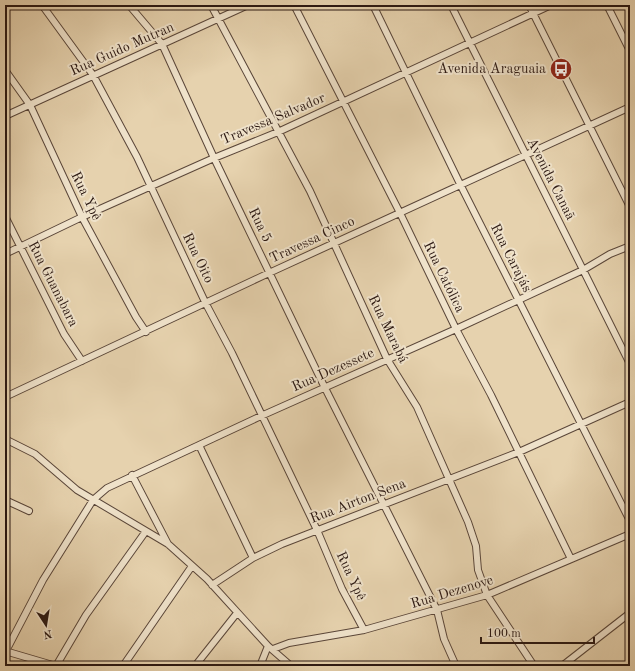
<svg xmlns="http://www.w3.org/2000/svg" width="635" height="671" viewBox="0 0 635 671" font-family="'Old Standard TT',serif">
  <rect width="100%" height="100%" fill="#e6d2ae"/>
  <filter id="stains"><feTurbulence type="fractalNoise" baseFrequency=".005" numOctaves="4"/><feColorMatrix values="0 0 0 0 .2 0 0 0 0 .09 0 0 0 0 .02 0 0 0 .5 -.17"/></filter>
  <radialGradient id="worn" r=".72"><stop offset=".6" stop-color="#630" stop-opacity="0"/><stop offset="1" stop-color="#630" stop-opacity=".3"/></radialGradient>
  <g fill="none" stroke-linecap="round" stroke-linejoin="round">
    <!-- minor casing -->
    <g stroke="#5a4639" stroke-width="8">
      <path id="minor" d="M42,5L93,75L137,157L206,304L232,353L317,530L342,589L364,630
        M129,5L162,44L214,158L325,388L437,610L444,639L456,666
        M211,5L310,191L387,359L417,407L468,522L476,546L478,570L487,595L534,666
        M294,5L400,213L456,329L491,395L571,559
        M373,5L461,186L630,521
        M451,5L630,364
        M529,5L630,207
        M607,5L630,51
        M5,70L30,105L82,217L136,317L146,332
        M5,116L248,5
        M5,216L64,334L82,361
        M5,254L82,217L214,158L278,132L551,5
        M5,397L269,273L630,107
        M5,439L35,454L77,490L168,544L207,579L268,646L291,666
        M199,445L253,558
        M132,475L168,544
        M5,500L29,511
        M212,585L253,558L282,544L519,452L630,402
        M273,649L289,643L364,630L487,595L630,534
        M5,651L56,666
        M6,651L43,580L93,500L107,488L261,416L456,329L583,270L610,254L630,246
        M56,666L86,615L146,531
        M123,666L192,566
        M195,666L237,613
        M260,666L268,646
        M562,666L630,613"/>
    </g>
    <!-- minor -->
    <use href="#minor" stroke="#efe2ca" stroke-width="6"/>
  </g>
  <!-- icons -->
  <defs>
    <g id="bus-disc" transform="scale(1.15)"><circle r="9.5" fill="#8f2418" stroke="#efe2ca"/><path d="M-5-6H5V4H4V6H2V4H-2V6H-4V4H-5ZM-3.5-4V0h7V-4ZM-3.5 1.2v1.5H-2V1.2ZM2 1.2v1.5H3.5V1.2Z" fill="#fff"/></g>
  </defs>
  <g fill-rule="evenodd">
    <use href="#bus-disc" x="561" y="69"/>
  </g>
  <g text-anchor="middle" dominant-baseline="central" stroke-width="4" stroke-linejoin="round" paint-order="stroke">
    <!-- street labels -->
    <g font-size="14" fill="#2b1812" stroke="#efe2ca">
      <text transform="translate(122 49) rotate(-24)">Rua Guido Mutran</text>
      <text transform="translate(273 119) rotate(-23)">Travessa Salvador</text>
      <text transform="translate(551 179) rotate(63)">Avenida Canaã</text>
      <text transform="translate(86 196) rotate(64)">Rua Ypê</text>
      <text transform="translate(260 225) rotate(64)">Rua 5</text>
      <text transform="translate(312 240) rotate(-25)">Travessa Cinco</text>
      <text transform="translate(198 258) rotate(64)">Rua Oito</text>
      <text transform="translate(511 258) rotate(63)">Rua Carajás</text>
      <text transform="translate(444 277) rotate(64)">Rua Católica</text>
      <text transform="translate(53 284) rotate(63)">Rua Guanabara</text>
      <text transform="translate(388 329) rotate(64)">Rua Marabá</text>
      <text transform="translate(333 370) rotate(-24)">Rua Dezessete</text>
      <text transform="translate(358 501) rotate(-21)">Rua Airton Sena</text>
      <text transform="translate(351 576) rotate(65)">Rua Ypê</text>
      <text transform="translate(452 592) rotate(-17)">Rua Dezenove</text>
    </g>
    <!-- poi labels -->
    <g font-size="14" fill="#2b1812" stroke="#efe2ca" text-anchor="end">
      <text x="546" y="69">Avenida Araguaia</text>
    </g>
  </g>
  <!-- margin -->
  <rect width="635" height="671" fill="none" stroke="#e6d2ae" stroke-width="20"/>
  <rect x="6" y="6" width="623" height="659" fill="none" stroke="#2b1812" stroke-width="2"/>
  <rect x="10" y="10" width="615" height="651" fill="none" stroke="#2b1812"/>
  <!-- north arrow -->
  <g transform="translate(46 625) rotate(168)" stroke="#efe2ca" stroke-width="3" paint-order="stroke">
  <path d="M0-3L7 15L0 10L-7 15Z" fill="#2b1812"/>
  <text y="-6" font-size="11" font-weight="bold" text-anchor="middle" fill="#2b1812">N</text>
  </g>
  <!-- scale -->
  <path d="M481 637v6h113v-6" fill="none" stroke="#2b1812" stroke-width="2"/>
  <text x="487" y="637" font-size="12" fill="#2b1812" stroke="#efe2ca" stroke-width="3" paint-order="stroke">100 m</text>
  <rect width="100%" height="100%" filter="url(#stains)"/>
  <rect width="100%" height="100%" fill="url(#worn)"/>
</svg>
